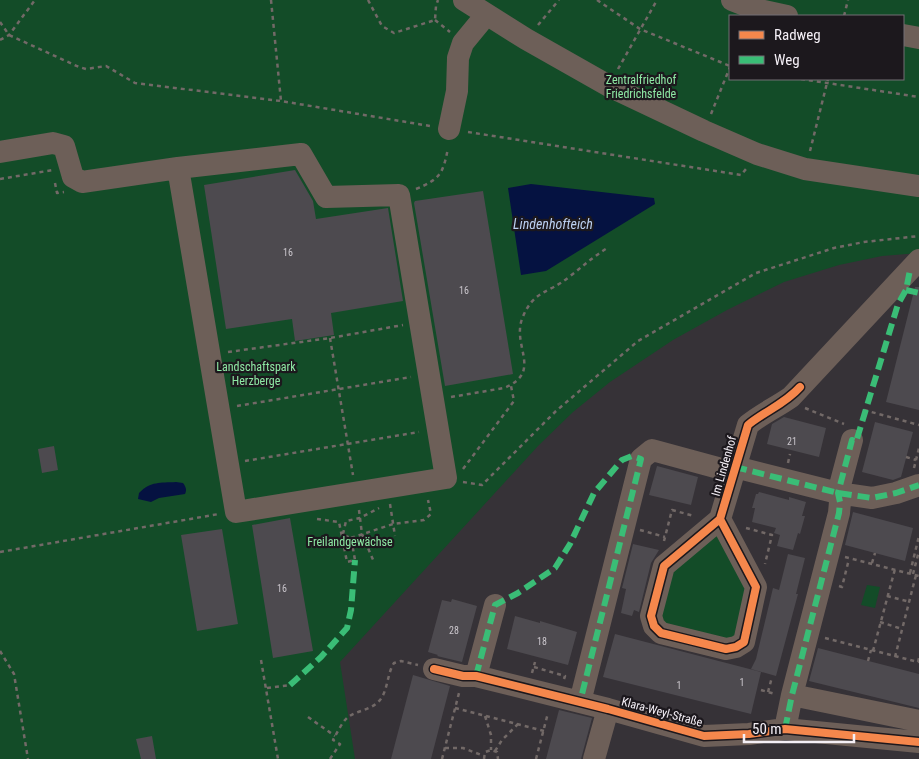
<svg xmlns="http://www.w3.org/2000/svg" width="919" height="759" viewBox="0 0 919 759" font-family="'Roboto Condensed',sans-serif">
  <rect width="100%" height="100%" fill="#363237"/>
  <!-- green -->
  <path fill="#134c28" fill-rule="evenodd" d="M0,0H919V253L882,256L839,265L784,282L727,310L673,340L610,382L573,412L538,446L340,662L355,759H0ZM730,16H903V79H730Z
    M715,532L751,585L734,643L658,621L667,575Z
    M867,585L880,587L875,608L861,605Z"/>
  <!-- water -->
  <path fill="#051241" d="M531,184L654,198L655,204L546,271L521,275L508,188Z
    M176,482L183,483C186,487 187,490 185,494L159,498L151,502L138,499L139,493C151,481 160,483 176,482Z"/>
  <!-- building -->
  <path fill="#4d4a4f" d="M295,170L313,201L316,219L388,208L403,301L331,313L334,335L295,341L292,319L226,329L204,185Z
    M483,191L513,374L445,386L414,203L415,201Z
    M915,287H919V410L886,402Z
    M784,417L826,428L819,457L767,444L772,424Z
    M875,422L913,432L901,477L893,480L862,472Z
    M54,446L58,470L42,473L38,449Z
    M657,466L698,477L691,505L649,495Z
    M759,492L789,500V497L806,502L802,516H805L800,534L798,533L793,550L777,546L780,535L774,533L776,528L752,522L755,508H752L756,494H758Z
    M853,512L913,528L905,561L845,545Z
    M290,518L313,651L273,658L252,525Z
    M222,529L238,624L197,631L181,535Z
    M633,544L659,550L651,563L639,612L634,610L632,616L621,613L626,589L622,588Z
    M788,554L805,558L796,594H798L776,676L751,669L756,659L773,588L779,590Z
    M452,599L477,606L462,662L437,656L438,655L428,652L442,600L451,602Z
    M515,616L540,623V621L577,632L568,665L507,649Z
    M615,634L761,672L751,714L603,677Z
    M818,648L919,674V708L809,681Z
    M413,675L450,686L445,705L431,759H391Z
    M559,710L592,718L581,759H546Z
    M152,736L156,759H141L136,739Z"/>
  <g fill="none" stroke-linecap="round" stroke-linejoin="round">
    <!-- path -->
    <path stroke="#726967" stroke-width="2.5" stroke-dasharray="4 4" stroke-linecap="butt" d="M271,0L281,101
      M368,0L382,26L394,33L435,20L436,6L438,0
      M597,0L640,29L730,66
      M844,16L848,0
      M435,20L450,32
      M0,22L9,35L79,67L86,69L106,66L135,83L281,101L430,126
      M538,25L559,0
      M0,40L9,35L35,0
      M618,69L657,0
      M801,79L919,97
      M711,114L730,67
      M468,132L741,175L746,169
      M810,151L828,79
      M0,179L53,170
      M55,183L57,193L64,192
      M416,189C440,179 443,174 448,148
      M330,338L353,475
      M228,352L330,338L403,325
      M451,397L504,388C543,372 512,347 522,319C533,290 548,294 569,277C583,266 594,256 609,247
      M237,406L411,377
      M805,408L844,424
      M864,410L919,425
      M906,457L916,460
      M245,461L419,432
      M788,463L790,454
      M914,468L919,448
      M463,469L514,401L511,386
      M463,482L482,485L556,411L638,341L756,273L834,248L864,242L919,236
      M390,504L395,536
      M359,510L362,534L374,562
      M317,519L339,522L347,562L355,560L351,538L343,535
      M746,528L772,535L765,564
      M640,530L665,537
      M343,534L346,521L360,518L379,508
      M351,538L393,524L424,520L431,514L428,500
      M664,541L672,510L694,516
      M0,552L219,514
      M845,557L919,576
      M872,563L875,553
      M910,573L919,536
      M913,574L919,551
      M839,586L842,587L849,559
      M887,596L910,602
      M880,622L902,629
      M825,638L918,662L919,658
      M0,651L14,674L28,759
      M873,651L895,569
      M895,657L916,575
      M261,660L278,759
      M868,661L871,650
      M534,667L565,676L564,679
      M532,673L535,662
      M267,688L290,685
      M761,690L775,694
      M768,692L772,677
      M455,708L544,731
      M485,716L491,735V750
      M308,717L335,736
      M445,748H463L484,756
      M495,751L502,740L518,724
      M330,759L340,744L333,740C337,733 342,722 348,717C358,710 372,710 380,700C388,690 387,674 394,663L401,661L418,665
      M442,759L459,693
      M484,759L485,752L491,750L497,752L498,759
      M536,759L548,713"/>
    <!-- minor -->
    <path stroke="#6d5f58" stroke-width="22" d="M464,0L526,39L609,86L704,131L757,154L805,169L919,186
      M732,0L755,9L787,16
      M903,35L919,38
      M449,129L457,91L458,58L463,43L486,15
      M0,152L53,143L64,146L73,177L82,182L178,168L301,154L326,197L399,195L446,478L236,512L178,168
      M735,467L838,493L872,498L896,493L919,485
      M720,519L756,587L744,642L736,647L726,649L661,633L654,626L651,616L664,566L720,519L748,425C761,414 777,407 791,397L919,260
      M434,669L463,676H476L608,709L704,736L749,734L785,729L919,742
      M476,676L495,605
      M792,695L919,721
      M580,702L641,459L652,450L733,472
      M785,729L792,695L839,513L840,502L838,493L852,440
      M594,759L608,709"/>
    <!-- quiet -->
    <path stroke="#3abd76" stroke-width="6" stroke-dasharray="12 6" stroke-linecap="butt" d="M906,290L919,293
      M735,467L838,493L872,498L896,493L919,485
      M476,676L495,605L518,593L555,568L570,544L594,493L622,460L632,456L641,459L580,702
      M290,685L321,657L347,628L351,610L355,560
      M785,729L792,695L839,513L840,502L838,493L852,440L856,442L898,304L906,290L910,270"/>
    <!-- cycleway casing -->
    <g stroke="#1c181d" stroke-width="11">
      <path id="cycleway" d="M720,519L756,587L744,642L736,647L726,649L661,633L654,626L651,616L664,566L720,519L748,425C765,411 785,404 800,387
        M434,669L463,676H476L608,709L704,736L749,734L785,729L919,742"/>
    </g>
    <!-- cycleway -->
    <use href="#cycleway" stroke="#f5874c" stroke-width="8"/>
  </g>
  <g text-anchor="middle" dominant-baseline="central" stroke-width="4.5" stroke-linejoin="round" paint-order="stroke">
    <!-- number labels -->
    <g font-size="10" fill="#cac6cc">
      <text x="288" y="252">16</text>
      <text x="464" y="290">16</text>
      <text x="792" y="441">21</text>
      <text x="282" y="588">16</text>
      <text x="454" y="630">28</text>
      <text x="542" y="641">18</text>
      <text x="742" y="682">1</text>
      <text x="679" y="685">1</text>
    </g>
    <!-- park labels -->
    <g font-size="12" fill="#8ee8a4" stroke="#1c181d">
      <text x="641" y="80">Zentralfriedhof<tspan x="641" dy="14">Friedrichsfelde</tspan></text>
      <text x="256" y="367">Landschaftspark<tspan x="256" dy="14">Herzberge</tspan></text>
      <text x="350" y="542">Freilandgewächse</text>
    </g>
    <!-- street labels -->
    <g font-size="12" fill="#f4eff6" stroke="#1c181d">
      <text transform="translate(724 466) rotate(-74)">Im Lindenhof</text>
      <text transform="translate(662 712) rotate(15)">Klara-Weyl-Straße</text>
    </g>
    <!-- water labels -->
    <g font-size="14" font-style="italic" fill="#bcd0f1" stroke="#1c181d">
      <text x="553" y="224">Lindenhofteich</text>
    </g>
  </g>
  <!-- legend -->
  <rect x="729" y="15" width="175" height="65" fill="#1c181d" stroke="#726e74"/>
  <rect x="739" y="31" width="25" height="8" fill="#f5874c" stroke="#726e74"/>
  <text x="774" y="40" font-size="15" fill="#f4eff6">Radweg</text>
  <rect x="739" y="56" width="25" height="8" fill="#3abd76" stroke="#726e74"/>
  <text x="774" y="65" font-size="15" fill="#f4eff6">Weg</text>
  <!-- scale -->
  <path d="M744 734v8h110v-8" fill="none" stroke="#f4eff6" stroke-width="2.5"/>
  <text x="752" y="734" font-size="15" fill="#f4eff6" stroke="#1c181d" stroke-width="4" paint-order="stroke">50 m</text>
</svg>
